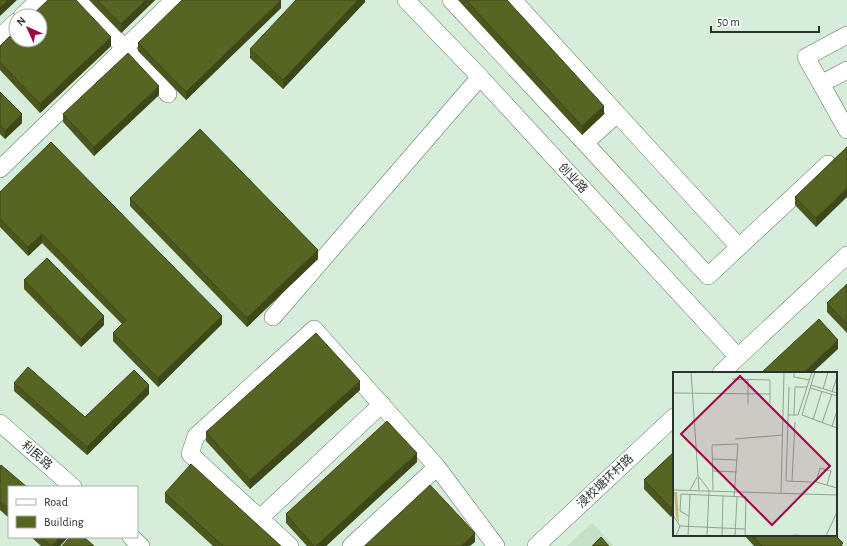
<svg xmlns="http://www.w3.org/2000/svg" width="847" height="546" viewBox="0 0 847 546" font-family="'Alegreya Sans','Noto Sans SC',sans-serif">
  <rect width="100%" height="100%" fill="#d6edd9"/>
  <!-- built -->
  <path fill="#c4e1c8" d="M592,523L614,546H567Z"/>
  <g fill="none" stroke-linecap="round" stroke-linejoin="round">
    <!-- minor casing -->
    <g stroke="#5f7362" stroke-width="18">
      <path id="minor" d="M79,0L168,94
        M406,0L480,77L738,357
        M451,0L585,143L708,276L828,164
        M513,0L739,247
        M22,16L39,0
        M847,35L806,57L847,130
        M0,37L16,22
        M821,84L847,70
        M585,143L617,114
        M0,169L174,0
        M273,317L480,77
        M721,373L847,255
        M0,423L73,487
        M260,518L382,404
        M131,537L141,546
        M290,546L190,454L196,436L314,329L437,467L496,546
        M351,546L437,467
        M536,546L674,417"/>
    </g>
    <!-- minor -->
    <use href="#minor" stroke="#fff" stroke-width="17"/>
  </g>
  <!-- wall -->
  <path fill="#4b571e" d="M89,0H155L121,33Z
    M365,0V2L283,89L250,58V49Z
    M458,0H507L604,114L582,135Z
    M281,8L186,100L138,51V43Z
    M0,46H111L40,113L0,70Z
    M0,92L22,123L5,139L0,134Z
    M159,95L94,156L63,122V114Z
    M847,147L816,227L795,205V197Z
    M0,192L222,324L158,387L113,341V333L122,324L42,243L28,256L0,227Z
    M130,198L318,259L247,327L130,206Z
    M24,280L104,325L81,347L24,289Z
    M847,284V333L827,312V303Z
    M14,383L85,417L149,394L87,455L14,391Z
    M360,390L250,489L206,441V432Z
    M674,452L671,517L644,489V480Z
    M417,462L326,546H307L286,523V514Z
    M0,466L9,487V518L0,510Z
    M165,493L281,546H213L165,502Z
    M744,535H835L843,546H754Z
    M31,537H68L60,546H41Z"/>
  <!-- shaded-wall -->
  <path fill="#3d4718" d="M8,0H17L0,16V8Z
    M146,0H155L121,33V24Z
    M281,0V8L186,100V92Z
    M358,0H365V2L283,89V80Z
    M111,37V46L40,113V104Z
    M159,86V95L94,156V147Z
    M604,106V114L582,135V126Z
    M22,114V123L5,139V131Z
    M847,188V197L816,227V218Z
    M42,234V243L28,256V247Z
    M318,250V259L247,327V318Z
    M104,316V325L81,347V339Z
    M222,316V324L158,387V378Z
    M838,340V349L812,373H803Z
    M360,381V390L250,489V480Z
    M149,385V394L87,455V447Z
    M417,453V462L326,546H316Z
    M674,505V514L671,517V508Z
    M475,533V542L470,546H461Z
    M60,537H68L60,546H52Z"/>
  <!-- building -->
  <path fill="#576523" stroke="#3d4718" d="M0,0H8L0,8Z
    M48,0H76L111,37L40,104L0,62V46L16,30V40H40V16H31Z
    M97,0H146L121,24Z
    M182,0H281L186,92L138,43Z
    M296,0H358L283,80L250,49Z
    M466,0H507L604,106L582,126Z
    M128,53L159,86L94,147L63,114Z
    M0,92L22,114L5,131L0,125Z
    M200,129L318,250L247,318L130,198Z
    M51,142L222,316L158,378L113,333L126,320L42,234L28,247L0,219V192Z
    M847,147V188L816,218L795,197Z
    M47,258L104,316L81,339L24,280Z
    M847,284V324L827,303Z
    M819,319L838,340L803,373H761Z
    M316,333L360,381L250,480L206,432Z
    M28,367L85,417L134,370L149,385L87,447L14,383Z
    M387,421L417,453L316,546H314L286,514Z
    M674,452V505L671,508L644,480Z
    M191,464L281,546H223L165,493Z
    M1,465L27,487H9V509L0,502V466Z
    M430,485L475,533L461,546H365Z
    M752,535H835L843,543L840,546H762Z
    M41,537H60L52,546H51Z
    M70,537H84L94,546H62Z
    M601,537L609,546H592Z"/>
  <g text-anchor="middle" dominant-baseline="central" stroke-width="4" stroke-linejoin="round" paint-order="stroke">
    <!-- street labels -->
    <g font-size="12" fill="#2a332c" stroke="#fff">
      <text transform="translate(573 178) rotate(47)">创业路</text>
      <text transform="translate(37 455) rotate(41)">利民路</text>
      <text transform="translate(605 481) rotate(-43)">浸校塘环村路</text>
    </g>
  </g>
  <!-- overview -->
  <g transform="translate(673 372)">
    <rect width="164" height="164" fill="#d6edd9"/>
    <path d="M1,120H4L6,151L3,145Z" fill="#cdb574"/>
    <path fill="none" stroke="#91a394" stroke-width="1" d="M18,0L26,118M121,0V5L137,8M142,0L129,43L164,56M59,7L97,8V31M138,13L164,21M116,15L113,109L138,110M137,16L164,24M150,17L155,0M159,20L164,5M0,21L97,22M75,32V8M115,43H125L139,0M121,43L122,15H134M140,48L149,19M149,51L159,22M159,54L164,39M62,67L110,63M39,87L64,88M40,99L64,100M26,105L36,118L34,164M119,109L122,50M154,113L158,99L147,96L143,110L164,116M0,118L164,123M17,118L24,105M40,118L39,73L65,72L61,125M108,121L111,0M0,143L7,154L3,164M16,144L7,139L8,122L73,125L72,164M7,154L72,157M121,163L136,164M15,164L17,123M49,164L50,124M62,164L64,125M153,164L164,140"/>
    <path fill="#9d044e" fill-opacity="0.15" stroke="#9d044e" stroke-width="2" d="M67,4L157,94L99,153L8,62Z"/>
    <rect width="164" height="164" fill="none" stroke="#2a332c" stroke-width="2"/>
  </g>
  <!-- legend -->
  <rect x="8" y="486" width="130" height="52" fill="#ffffff" stroke="#aaadab"/>
  <rect x="16" y="499" width="20" height="6" fill="#ffffff" stroke="#aaadab"/>
  <text x="44" y="506" font-size="12" fill="#2a332c">Road</text>
  <rect x="16" y="516" width="20" height="12" fill="#576523" stroke="#aaadab"/>
  <text x="44" y="526" font-size="12" fill="#2a332c">Building</text>
  <!-- north arrow -->
  <g transform="translate(28 28) rotate(315)"><circle r="19" fill="#ffffff" stroke="#aaadab"/>
  <path d="M0-3L7 15L0 10L-7 15Z" fill="#9d044e"/>
  <text y="-6" font-size="11" font-weight="bold" text-anchor="middle" fill="#2a332c">N</text>
  </g>
  <!-- scale -->
  <path d="M711 26v6h108v-6" fill="none" stroke="#2a332c" stroke-width="2"/>
  <text x="717" y="26" font-size="12" fill="#2a332c" stroke="#ffffff" stroke-width="3" paint-order="stroke">50 m</text>
</svg>
